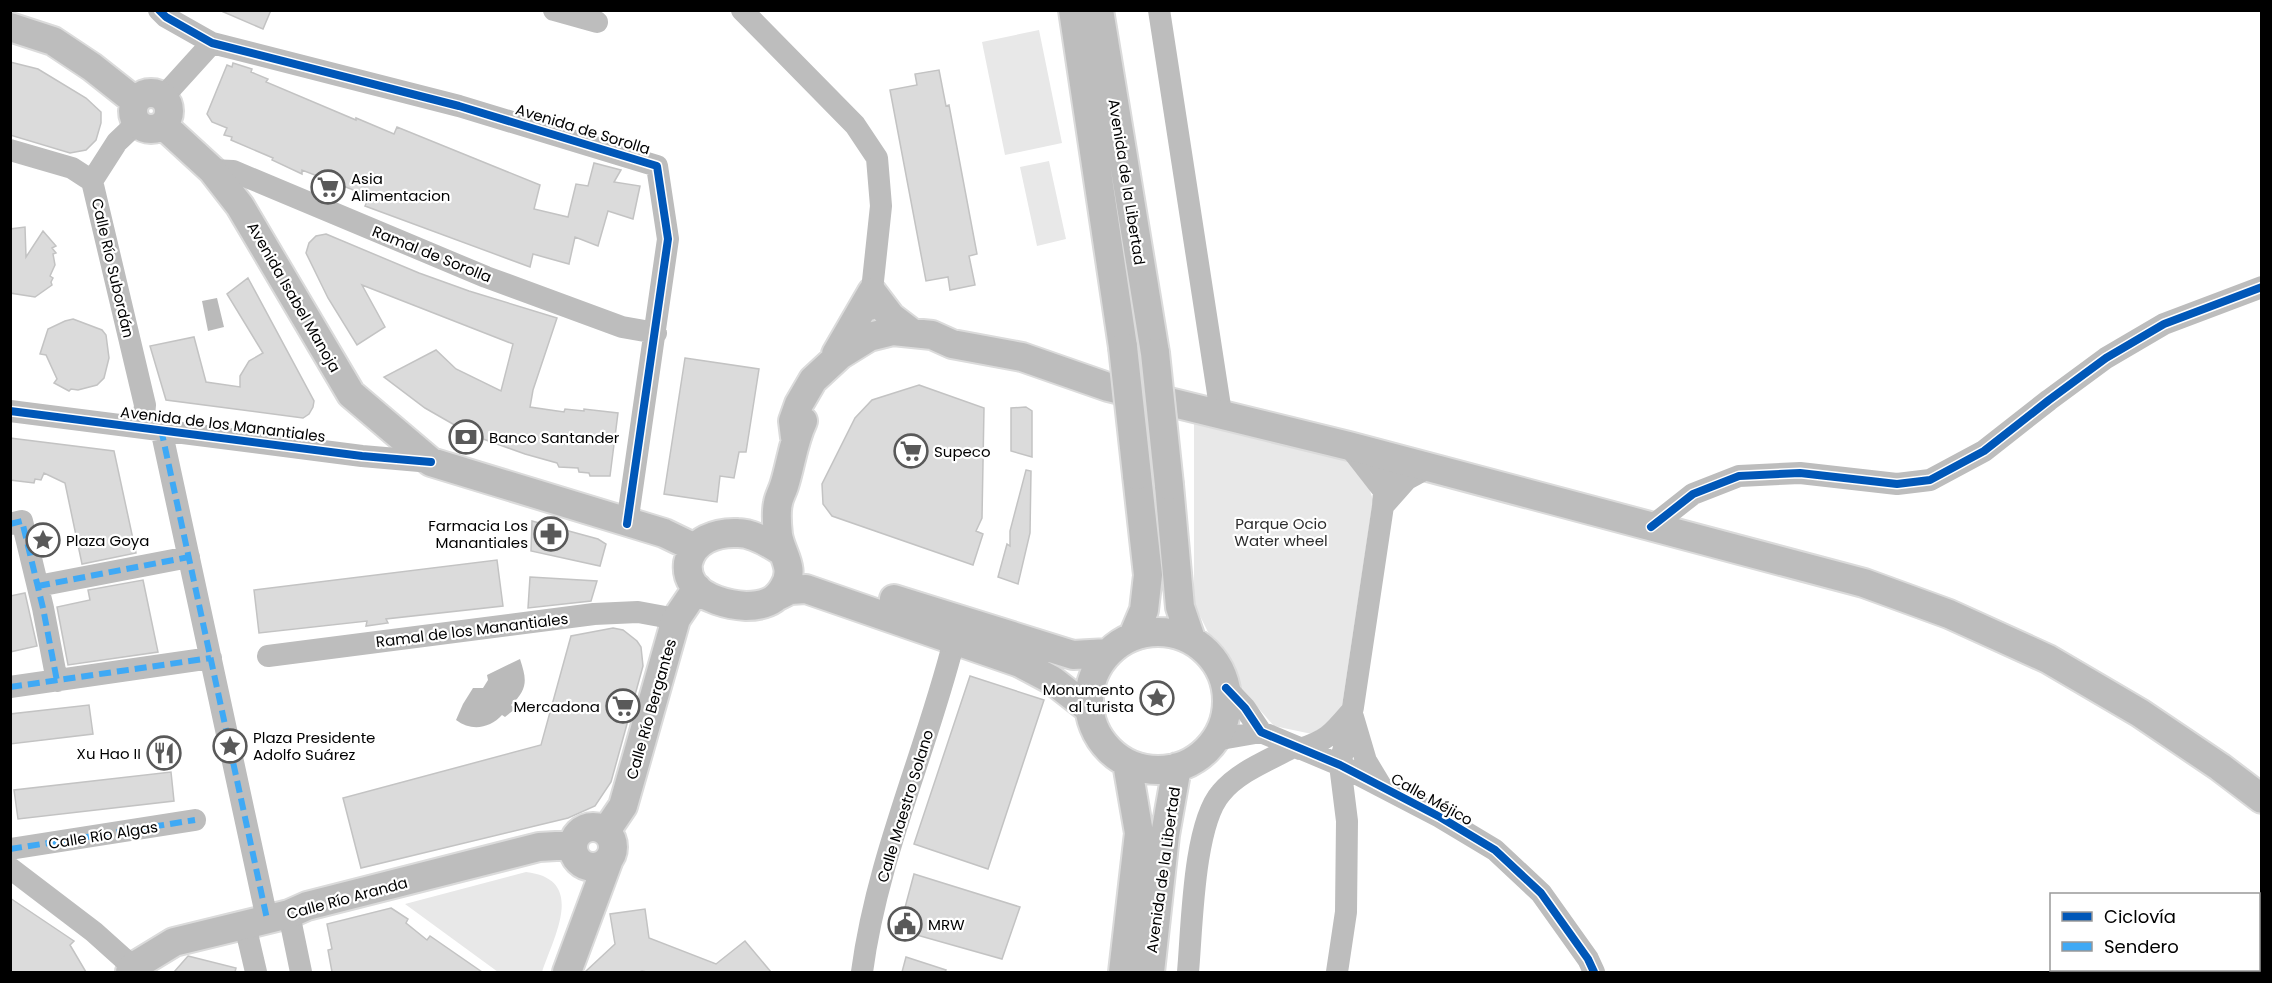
<svg xmlns="http://www.w3.org/2000/svg" width="2272" height="983" viewBox="0 0 2272 983" font-family="Poppins,sans-serif">
  <rect width="100%" height="100%" fill="#fff"/>
  <!-- green -->
  <path fill="#e8e8e8" d="M1039,30L1062,143L1005,155L982,42Z
    M1049,161L1066,239L1037,246L1020,167Z
    M1194,422L1342,455L1363,469L1373,500L1341,713L1312,734L1274,726L1230,676L1194,604Z
    M526,872C587,879 554,936 542,972H498L405,904Z"/>
  <!-- water -->
  <path fill="#bababa" d="M217,298L224,327L208,331L202,301Z
    M520,659C527,680 528,689 511,705L515,709L505,717L502,715C490,728 472,732 456,720L463,704L473,688H483L488,680L487,675Z"/>
  <!-- building -->
  <path fill="#dbdbdb" stroke="#c3c3c3" stroke-width="1.5" d="M219,10H271L263,29Z
    M10,62L38,69L86,98L101,112V123L96,140L86,150L70,153L10,135Z
    M233,63L252,69L251,72L268,79L266,82L356,120V118L394,134L397,127L540,185L534,209L568,217L576,184L588,186L594,163L621,170L614,182L640,186L633,219L608,211L598,246L575,237L569,264L533,254L530,267L365,206L368,199L355,194L356,191L302,170V174L272,160L273,158L231,140L232,137L224,135L227,128L212,122L207,114L227,65L232,67Z
    M939,70L946,106L949,105L977,254L969,256L975,285L950,290L948,277L926,281L890,90L917,85L915,74Z
    M25,227L26,257L43,231L56,246L52,248L56,253L53,254L55,265L50,276L53,278L51,282L52,285L35,297L10,293V229Z
    M326,234L419,273L469,291L557,318L533,390L530,407L564,412L565,409L584,411V409L618,413L610,476H590L589,473L579,472L578,468L559,467L557,463L525,454L472,435L425,408L384,377L436,350L456,369L501,391L513,344L362,285L385,327L357,345L328,298L306,253L309,243L316,236Z
    M248,278L314,401L313,407L309,414L303,418L166,400L150,346L194,337L206,382L240,387V376L249,361L263,353L227,294Z
    M73,319L102,330L106,335L109,358L104,378L97,385L78,390L71,389L69,391L54,383L57,379L46,355L40,354L48,329L65,321Z
    M685,358L759,369L746,452H739L734,478L720,476L717,502L664,494Z
    M919,385L984,408L982,518L976,531L983,534L973,565L832,516L823,504L822,484L855,418L872,400Z
    M1026,407L1032,411V457L1011,451V408Z
    M10,438L114,451L136,553L82,564L65,483L44,473L41,480L35,479L34,483L10,480Z
    M1026,470L1031,471L1030,533L1018,584L998,577L1007,544L1010,546V531Z
    M532,521L598,539L606,544L600,566L531,551Z
    M497,560L503,606L386,619L388,623L366,626L367,621L259,633L254,590Z
    M530,577L597,581L591,601L528,608Z
    M143,580L158,652L68,665L57,607L90,600L88,590Z
    M25,593L37,646L10,652V596Z
    M613,628L623,630L637,641L641,647L643,666L611,782L595,806L568,818L361,868L343,798L541,745L571,636Z
    M970,676L1044,700L988,869L914,844Z
    M89,705L93,734L10,744V714Z
    M171,772L174,801L18,819L14,790Z
    M914,874L1020,907L1002,959L899,930Z
    M10,898L74,941L70,945L86,972H10Z
    M391,908L408,919L406,923L427,940L430,936L482,972H332L328,950L332,949L327,924Z
    M645,909L649,938L716,964L745,941L771,972H647L642,971L639,972H585L615,944L610,914Z
    M188,956L236,968L235,972H174Z
    M906,957L946,970L945,972H902Z"/>
  <g fill="none" stroke-linecap="round" stroke-linejoin="round">
    <!-- major casing -->
    <g stroke="#dbdbdb" stroke-width="32">
      <path id="major" d="M1073,10L1123,347
        M1099,10L1155,353
        M10,27L53,41L92,67L135,101
        M133 111a18 18 0 1 1 36 0a18 18 0 1 1-36 0Z
        M163,125L212,170L240,206L351,394L431,462L664,533L695,548
        M836,354L872,292L891,317L912,333
        M795,437L793,421L799,404L813,380L840,355L869,337L893,331L932,335L952,344L1022,357L1108,387L1349,446L1864,583L1949,614L2048,659L2140,713L2220,767L2262,799
        M1169,485L1180,607L1191,639
        M783,552C771,544 753,533 738,533C716,532 693,540 688,563C687,571 688,577 693,584C703,599 729,605 746,606C763,606 776,602 784,587C796,568 781,554 778,535C777,526 776,512 778,503C779,497 782,492 784,486C791,464 793,442 803,421
        M778,596L790,590L806,589L1020,663L1052,680L1089,709
        M894,599L1073,655L1108,653
        M1089 701a69 69 0 1 1 138 0a69 69 0 1 1-138 0Z
        M1133,636L1144,610L1148,575L1137,475
        M573 847a20 20 0 1 1 40 0a20 20 0 1 1-40 0Z
        M606,831L623,806L676,619L697,588
        M130,972L133,967L174,942L289,914L307,906L539,847L573,845
        M567,972L609,859
        M1123,972L1139,833L1127,763
        M1150,972L1165,835L1177,767"/>
    </g>
    <!-- minor -->
    <path stroke="#bdbdbd" stroke-width="22" d="M159,10L166,17L212,43L459,106L657,166L668,239L627,524
      M554,10L597,22
      M742,10L855,125L877,158L881,206L870,309
      M1159,10L1221,413
      M163,97L212,43
      M137,123L117,142L92,181L145,405L143,427
      M10,150L72,168L92,181
      M212,170L233,171L486,277L622,327L656,333
      M10,411L362,456L431,462
      M161,429L267,919
      M1349,446L1384,491
      M1383,506L1407,479L1429,467
      M10,524L22,521L43,608L57,681
      M1651,527L1693,494L1739,476L1800,473L1897,484L1930,480L1984,451L2049,400L2106,358L2164,324L2262,287
      M38,586L189,557
      M268,656L594,614L638,612L676,619
      M10,687L211,658
      M1226,688L1245,708L1261,732L1340,765L1440,817L1495,850L1541,893L1588,959L1594,972
      M1353,717L1366,761L1381,786
      M1215,740L1261,732
      M1300,749C1326,741 1332,734 1349,714
      M10,849L195,820
      M10,868L94,932L133,967
      M289,914L301,972
      M245,925L256,972
      M862,972C877,858 926,752 954,641
      M1188,972C1192,929 1193,825 1221,793C1239,771 1270,760 1295,746
      M1337,972L1346,912L1347,821L1340,765L1353,707L1383,506L1384,491L1391,457
      M2160,972L2161,970"/>
    <!-- major -->
    <use href="#major" stroke="#bdbdbd" stroke-width="28"/>
    <!-- major-bridge casing -->
    <g stroke="#dbdbdb" stroke-width="32" stroke-linecap="butt">
      <path id="major-bridge" d="M1123,347L1137,475
        M1155,353L1169,485"/>
    </g>
    <!-- major-bridge -->
    <use href="#major-bridge" stroke="#bdbdbd" stroke-width="28"/>
    <!-- quiet -->
    <path stroke="#3fa9f5" stroke-width="6" stroke-dasharray="12 6" stroke-linecap="butt" d="M161,429L267,919
      M10,524L22,521L43,608L57,681
      M38,586L189,557
      M10,687L211,658
      M10,849L195,820"/>
    <!-- cycleway casing -->
    <g stroke="#fff" stroke-width="11">
      <path id="cycleway" d="M159,10L166,17L212,43L459,106L657,166L668,239L627,524
        M10,411L362,456L431,462
        M1651,527L1693,494L1739,476L1800,473L1897,484L1930,480L1984,451L2049,400L2106,358L2164,324L2262,287
        M1226,688L1245,708L1261,732L1340,765L1440,817L1495,850L1541,893L1588,959L1594,972"/>
    </g>
    <!-- cycleway -->
    <use href="#cycleway" stroke="#0057b8" stroke-width="8"/>
  </g>
  <!-- icons -->
  <defs>
    <g id="supermarket-ring" transform="scale(1.725)"><circle r="9.5" fill="#fff" stroke="#595959" stroke-width="1.5"/><path d="M-6-5.5h2.5l.6 2H6L4.5 2H-2.5L-4.4-4H-6ZM-1.5 3.2a1.3 1.3 0 1 0 .1 0ZM3 3.2a1.3 1.3 0 1 0 .1 0Z" fill="#595959"/></g>
    <g id="bank-ring" transform="scale(1.725)"><circle r="9.5" fill="#fff" stroke="#595959" stroke-width="1.5"/><path d="M-6-4H6V4H-6ZM0-2.3a2.3 2.3 0 1 0 0 4.6a2.3 2.3 0 1 0 0-4.6Z" fill="#595959"/></g>
    <g id="pharmacy-ring" transform="scale(1.725)"><circle r="9.5" fill="#fff" stroke="#595959" stroke-width="1.5"/><path d="M-2-6h4v4h4v4h-4v4h-4v-4h-4v-4h4Z" fill="#595959"/></g>
    <g id="sight-ring" transform="scale(1.725)"><circle r="9.5" fill="#fff" stroke="#595959" stroke-width="1.5"/><path d="M0-6L1.8-2.2L6-1.7L2.9 1.2L3.7 5.4L0 3.3L-3.7 5.4L-2.9 1.2L-6-1.7L-1.8-2.2Z" fill="#595959"/></g>
    <g id="restaurant-ring" transform="scale(1.725)"><circle r="9.5" fill="#fff" stroke="#595959" stroke-width="1.5"/><path d="M-5-6h1v4h1v-4h1v4h1v-4h1v5L-1.5 .5V6h-2V.5L-5-1ZM5-6V6H3V1.5H1.5Q1.5-4 5-6Z" fill="#595959"/></g>
    <g id="civic-ring" transform="scale(1.725)"><circle r="9.5" fill="#fff" stroke="#595959" stroke-width="1.5"/><path d="M-.6-6.5H3V-4.5H.6V-3L4-1V1h2V6H-6V1h2V-1L-.6-3ZM-1.2 2.5V6h2.4V2.5Z" fill="#595959"/></g>
  </defs>
  <g fill-rule="evenodd">
    <use href="#supermarket-ring" x="328" y="187"/>
    <use href="#bank-ring" x="466" y="437"/>
    <use href="#supermarket-ring" x="911" y="451"/>
    <use href="#pharmacy-ring" x="551" y="534"/>
    <use href="#sight-ring" x="43" y="540"/>
    <use href="#sight-ring" x="1157" y="698"/>
    <use href="#supermarket-ring" x="623" y="706"/>
    <use href="#sight-ring" x="230" y="746"/>
    <use href="#restaurant-ring" x="164" y="753"/>
    <use href="#civic-ring" x="905" y="924"/>
  </g>
  <g text-anchor="middle" dominant-baseline="central" stroke-width="4.5" stroke-linejoin="round" paint-order="stroke">
    <!-- street labels -->
    <g font-size="15" fill="#000" stroke="#fff">
      <text transform="translate(583 129) rotate(17)">Avenida de Sorolla</text>
      <text transform="translate(1127 182) rotate(81)">Avenida de la Libertad</text>
      <text transform="translate(432 254) rotate(22)">Ramal de Sorolla</text>
      <text transform="translate(113 268) rotate(77)">Calle Río Subordán</text>
      <text transform="translate(294 297) rotate(60)">Avenida Isabel Manoja</text>
      <text transform="translate(223 424) rotate(7)">Avenida de los Manantiales</text>
      <text transform="translate(472 630) rotate(-7)">Ramal de los Manantiales</text>
      <text transform="translate(651 709) rotate(-74)">Calle Río Bergantes</text>
      <text transform="translate(1432 799) rotate(29)">Calle Méjico</text>
      <text transform="translate(905 806) rotate(-73)">Calle Maestro Solano</text>
      <text transform="translate(103 835) rotate(-9)">Calle Río Algas</text>
      <text transform="translate(1163 870) rotate(-82)">Avenida de la Libertad</text>
      <text transform="translate(347 898) rotate(-15)">Calle Río Aranda</text>
    </g>
    <!-- poi labels -->
    <g font-size="15" fill="#000" stroke="#fff" text-anchor="start">
      <text x="351" y="178">Asia<tspan x="351" dy="17">Alimentacion</tspan></text>
      <text x="489" y="437">Banco Santander</text>
      <text x="934" y="451">Supeco</text>
      <text x="528" y="525" text-anchor="end">Farmacia Los<tspan x="528" dy="17">Manantiales</tspan></text>
      <text x="66" y="540">Plaza Goya</text>
      <text x="1134" y="689" text-anchor="end">Monumento<tspan x="1134" dy="17">al turista</tspan></text>
      <text x="600" y="706" text-anchor="end">Mercadona</text>
      <text x="253" y="737">Plaza Presidente<tspan x="253" dy="17">Adolfo Suárez</tspan></text>
      <text x="141" y="753" text-anchor="end">Xu Hao II</text>
      <text x="928" y="924">MRW</text>
    </g>
    <!-- park labels -->
    <g font-size="15" fill="#2c2c2c" stroke="#fff">
      <text x="1281" y="523">Parque Ocio<tspan x="1281" dy="17">Water wheel</tspan></text>
    </g>
  </g>
  <!-- border -->
  <rect width="2272" height="983" fill="none" stroke="#000000" stroke-width="24"/>
  <!-- legend -->
  <rect x="2050" y="893" width="210" height="78" fill="#ffffff" stroke="#999999" stroke-width="1.5"/>
  <rect x="2062" y="912" width="30" height="9" fill="#0057b8" stroke="#999999" stroke-width="1.5"/>
  <text x="2104" y="923" font-size="18" fill="#000000">Ciclovía</text>
  <rect x="2062" y="942" width="30" height="9" fill="#3fa9f5" stroke="#999999" stroke-width="1.5"/>
  <text x="2104" y="953" font-size="18" fill="#000000">Sendero</text>
</svg>
